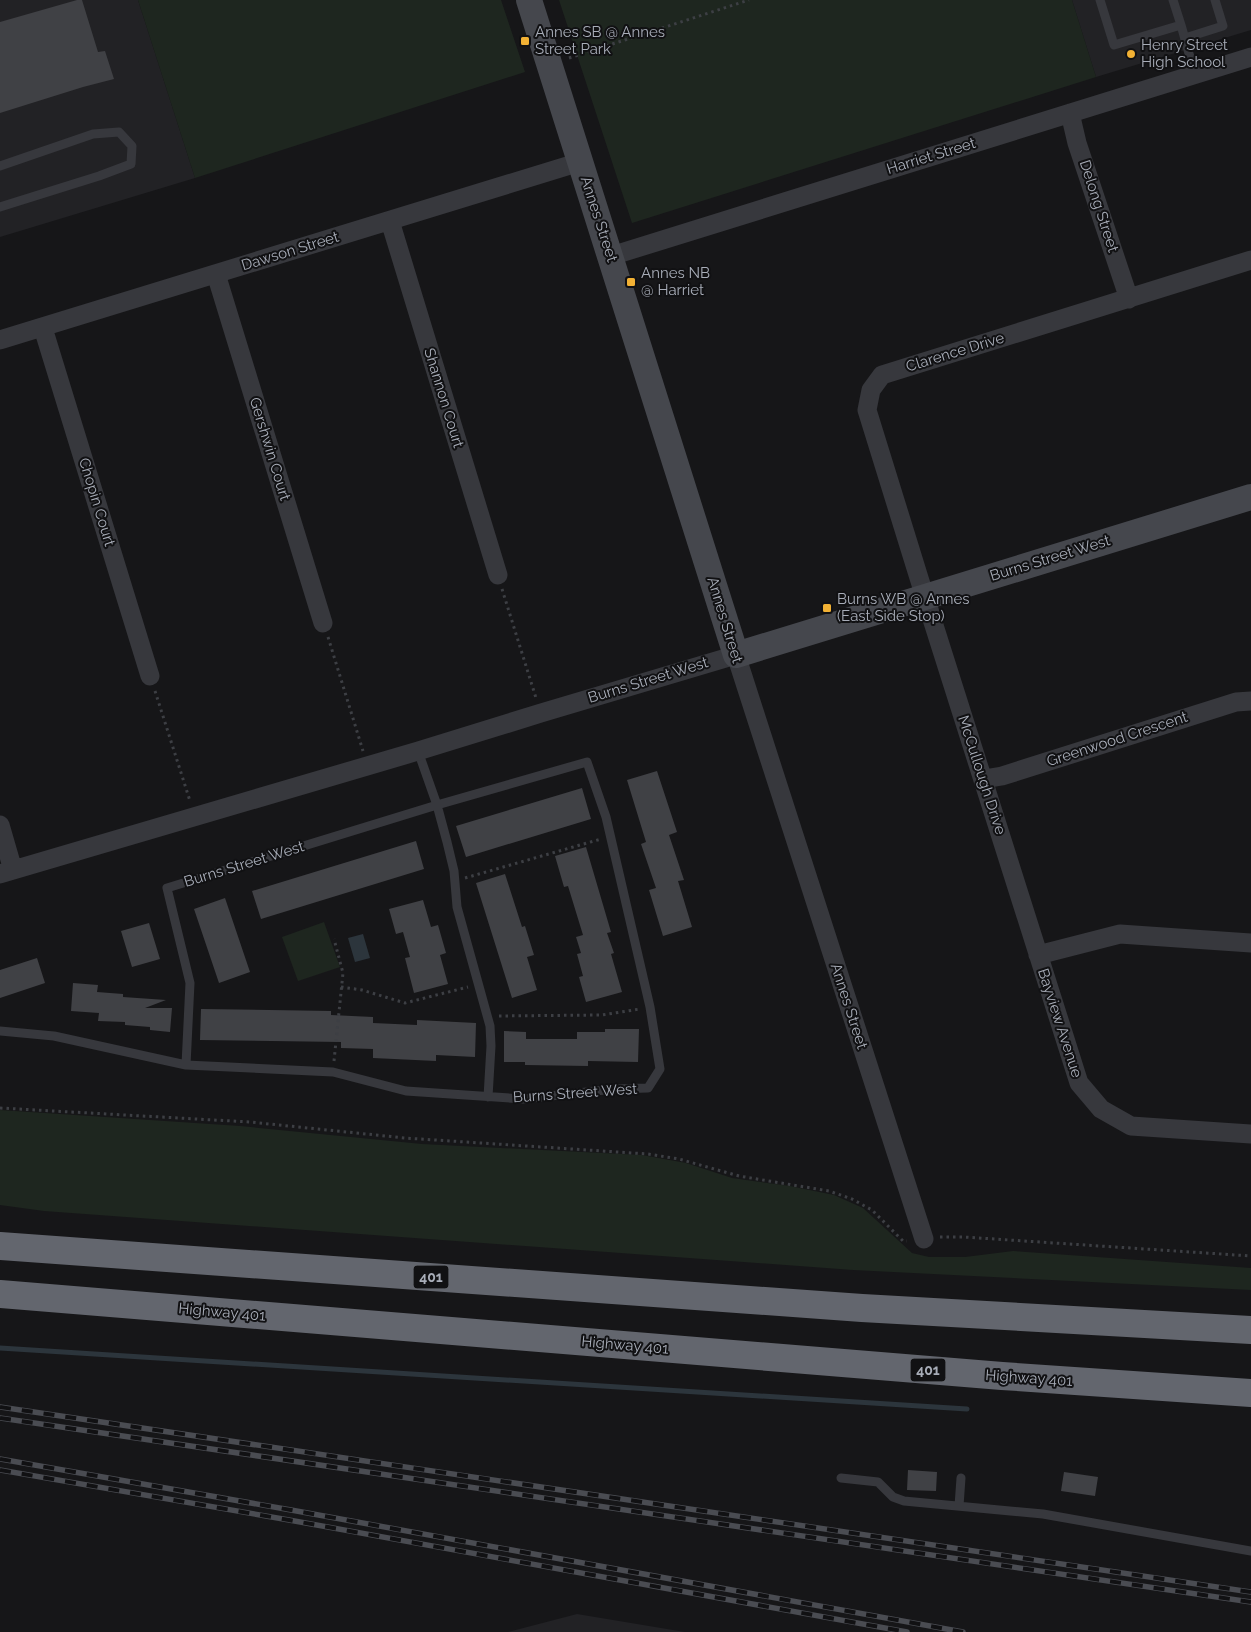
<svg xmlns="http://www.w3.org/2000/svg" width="1251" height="1632" viewBox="0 0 1251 1632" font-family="Raleway,sans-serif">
  <rect width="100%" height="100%" fill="#161618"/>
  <!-- built -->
  <path fill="#222225" d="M0,0H138L195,178L0,237Z
    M1072,0H1251V30L1096,77Z
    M577,1614L685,1632H508Z"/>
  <!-- green -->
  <path fill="#1e261f" d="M138,0H501L525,72L195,178Z
    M559,0H1072L1096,77L632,223Z
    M324,922L340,967L298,981L282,937Z
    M0,1110L240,1126L422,1144L642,1155L686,1163L732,1178L790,1186L834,1195L863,1208L912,1253L929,1257H965L1013,1251L1251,1268V1290L853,1270L44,1211L0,1205Z"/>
  <!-- water -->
  <path fill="#2c353c" d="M363,934L370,958L355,962L348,938Z"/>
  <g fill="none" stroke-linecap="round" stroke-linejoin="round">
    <!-- stream -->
    <path stroke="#2c353c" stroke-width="5" d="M0,1348L967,1409"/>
  </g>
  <!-- building -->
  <path fill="#404145" d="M77,0H82L98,52L105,51L114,79L83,87L0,113V22Z
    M657,771L677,832L669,835L684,880L678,881L692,927L663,936L649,890L656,888L641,844L646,842L627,780Z
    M582,788L591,819L466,857L456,826Z
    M416,841L424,869L261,919L252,891Z
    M586,847L611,932L607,933L614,953L611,954L622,992L586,1002L579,977L583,976L577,954L581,953L576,937L583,935L568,886L564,887L555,856Z
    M505,874L522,927L525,926L534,955L527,957L537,990L512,998L476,883Z
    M225,898L250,972L219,983L194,909Z
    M423,900L431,927L438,925L446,953L440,955L448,984L414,993L405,958L410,957L403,932L396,934L389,909Z
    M149,923L160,959L132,967L121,931Z
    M37,958L45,983L0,998V970Z
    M73,983L98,985L97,992L123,994V997L166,1000L145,1008H172L170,1032L150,1030V1027L125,1025V1022L98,1021L99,1013L71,1011Z
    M201,1009L331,1011V1015L373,1017V1023L417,1025V1020L476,1023L475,1057L436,1055V1061L373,1058V1049L341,1048V1042L200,1040Z
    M605,1029H639L638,1062L588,1061V1066L525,1065V1062H504V1031L526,1032V1039H577V1032H605Z
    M908,1470L937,1472L936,1491L907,1490Z
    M1064,1472L1098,1477L1095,1496L1061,1491Z"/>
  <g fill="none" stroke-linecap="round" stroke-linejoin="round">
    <!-- path -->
    <path stroke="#3d3f44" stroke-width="3" stroke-dasharray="2.5 4" stroke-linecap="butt" d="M569,58L749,0
      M502,589L536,698
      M328,637L363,751
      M155,691L190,801
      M465,878L601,839
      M341,987L362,990L405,1003L468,987
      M499,1016L602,1015L640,1009
      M334,1061L343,973L334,939
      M0,1108L250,1122L405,1138L648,1154L679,1159L739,1176L829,1191L852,1199L872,1210L903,1241H907
      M940,1237H964L1251,1256"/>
    <!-- lane -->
    <path stroke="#37383d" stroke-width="9" d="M1100,0L1114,45L1181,25L1173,0
      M1181,25L1195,75
      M1185,38L1223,26L1215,0
      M0,166L93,134L119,132L132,146L131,164L99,176L0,207
      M418,751L437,805L447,842L454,871L457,907L490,1026L491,1046L488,1097
      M0,1031L54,1036L186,1065L333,1072L406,1091L523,1099L614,1089L648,1088L660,1069L650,1007L606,817L587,762L437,805L167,888L190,983L186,1065
      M841,1478L878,1482L893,1497L904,1501L1043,1514L1251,1551
      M959,1506L961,1478"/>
    <!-- street -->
    <path stroke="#37383d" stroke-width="19" d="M1070,113L1077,143L1129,299
      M390,221L498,575
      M611,256L1251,57
      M1251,260L882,375L871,390L867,410L919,578L1079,1083L1101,1109L1131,1126L1251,1134
      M216,274L323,623
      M43,328L150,676
      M0,340L580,162
      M984,779L1002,776L1236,702L1251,701
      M0,825L13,870
      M0,874L418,751L541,713L736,655L924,1239
      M1038,955L1120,934L1251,943"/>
    <!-- secondary -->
    <path stroke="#45474d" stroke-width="26" d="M529,0L736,655L1251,497"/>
    <!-- highway -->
    <path stroke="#63666e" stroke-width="28" d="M0,1246L862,1308L1251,1330
      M0,1294L1002,1376L1251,1393"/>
    <!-- rail casing -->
    <g stroke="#4a4c52" stroke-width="5.5">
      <path id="rail" d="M0,1407L1251,1592
        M0,1418L1251,1602
        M0,1459L291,1510L963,1632
        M0,1470L289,1520L907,1632"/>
    </g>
    <!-- rail -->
    <use href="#rail" stroke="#111113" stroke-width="4" stroke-dasharray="11" stroke-linecap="butt"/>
  </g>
  <!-- markers -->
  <g fill="#f2b134" stroke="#111113" stroke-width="2">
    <rect x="520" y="36" width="10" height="10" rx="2.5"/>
    <circle cx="1131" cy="54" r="5"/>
    <rect x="626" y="277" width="10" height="10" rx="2.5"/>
    <rect x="822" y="603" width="10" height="10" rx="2.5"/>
  </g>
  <g text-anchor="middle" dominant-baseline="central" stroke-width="4" stroke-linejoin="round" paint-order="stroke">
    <!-- shield labels -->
    <g fill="#111113" stroke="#7b7e86" stroke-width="1">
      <rect x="413.5" y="1265.5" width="35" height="23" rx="4"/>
      <rect x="910.5" y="1358.5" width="35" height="23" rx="4"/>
    </g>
    <g font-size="14" font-weight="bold" fill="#a8adb8">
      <text x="431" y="1277">401</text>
      <text x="928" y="1370">401</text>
    </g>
    <!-- poi labels -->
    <g font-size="15" fill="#a8adb8" stroke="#111113" text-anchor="start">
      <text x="535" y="32">Annes SB @ Annes<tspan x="535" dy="17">Street Park</tspan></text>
      <text x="1141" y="45">Henry Street<tspan x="1141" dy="17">High School</tspan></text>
      <text x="641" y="273">Annes NB<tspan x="641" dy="17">@ Harriet</tspan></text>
      <text x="837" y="599">Burns WB @ Annes<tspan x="837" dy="17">(East Side Stop)</tspan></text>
    </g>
    <!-- street labels -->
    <g font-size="15" fill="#a8adb8" stroke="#111113">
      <text transform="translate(931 156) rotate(-17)">Harriet Street</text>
      <text transform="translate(1099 206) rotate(72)">Delong Street</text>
      <text transform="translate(599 219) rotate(72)">Annes Street</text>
      <text transform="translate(290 251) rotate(-17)">Dawson Street</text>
      <text transform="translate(955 352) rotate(-17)">Clarence Drive</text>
      <text transform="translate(444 398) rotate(73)">Shannon Court</text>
      <text transform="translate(270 449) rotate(73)">Gershwin Court</text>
      <text transform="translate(97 502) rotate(73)">Chopin Court</text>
      <text transform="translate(1050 558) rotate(-17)">Burns Street West</text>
      <text transform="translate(725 620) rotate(73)">Annes Street</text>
      <text transform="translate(648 680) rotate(-17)">Burns Street West</text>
      <text transform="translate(1117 739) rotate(-18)">Greenwood Crescent</text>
      <text transform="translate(982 775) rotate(72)">McCullough Drive</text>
      <text transform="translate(244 864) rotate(-17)">Burns Street West</text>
      <text transform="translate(849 1006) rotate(72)">Annes Street</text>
      <text transform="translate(1060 1023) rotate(72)">Bayview Avenue</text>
      <text transform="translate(575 1093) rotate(-4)">Burns Street West</text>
      <text transform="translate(222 1312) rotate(5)">Highway 401</text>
      <text transform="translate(625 1345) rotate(5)">Highway 401</text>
      <text transform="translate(1029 1378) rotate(4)">Highway 401</text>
    </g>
  </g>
</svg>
